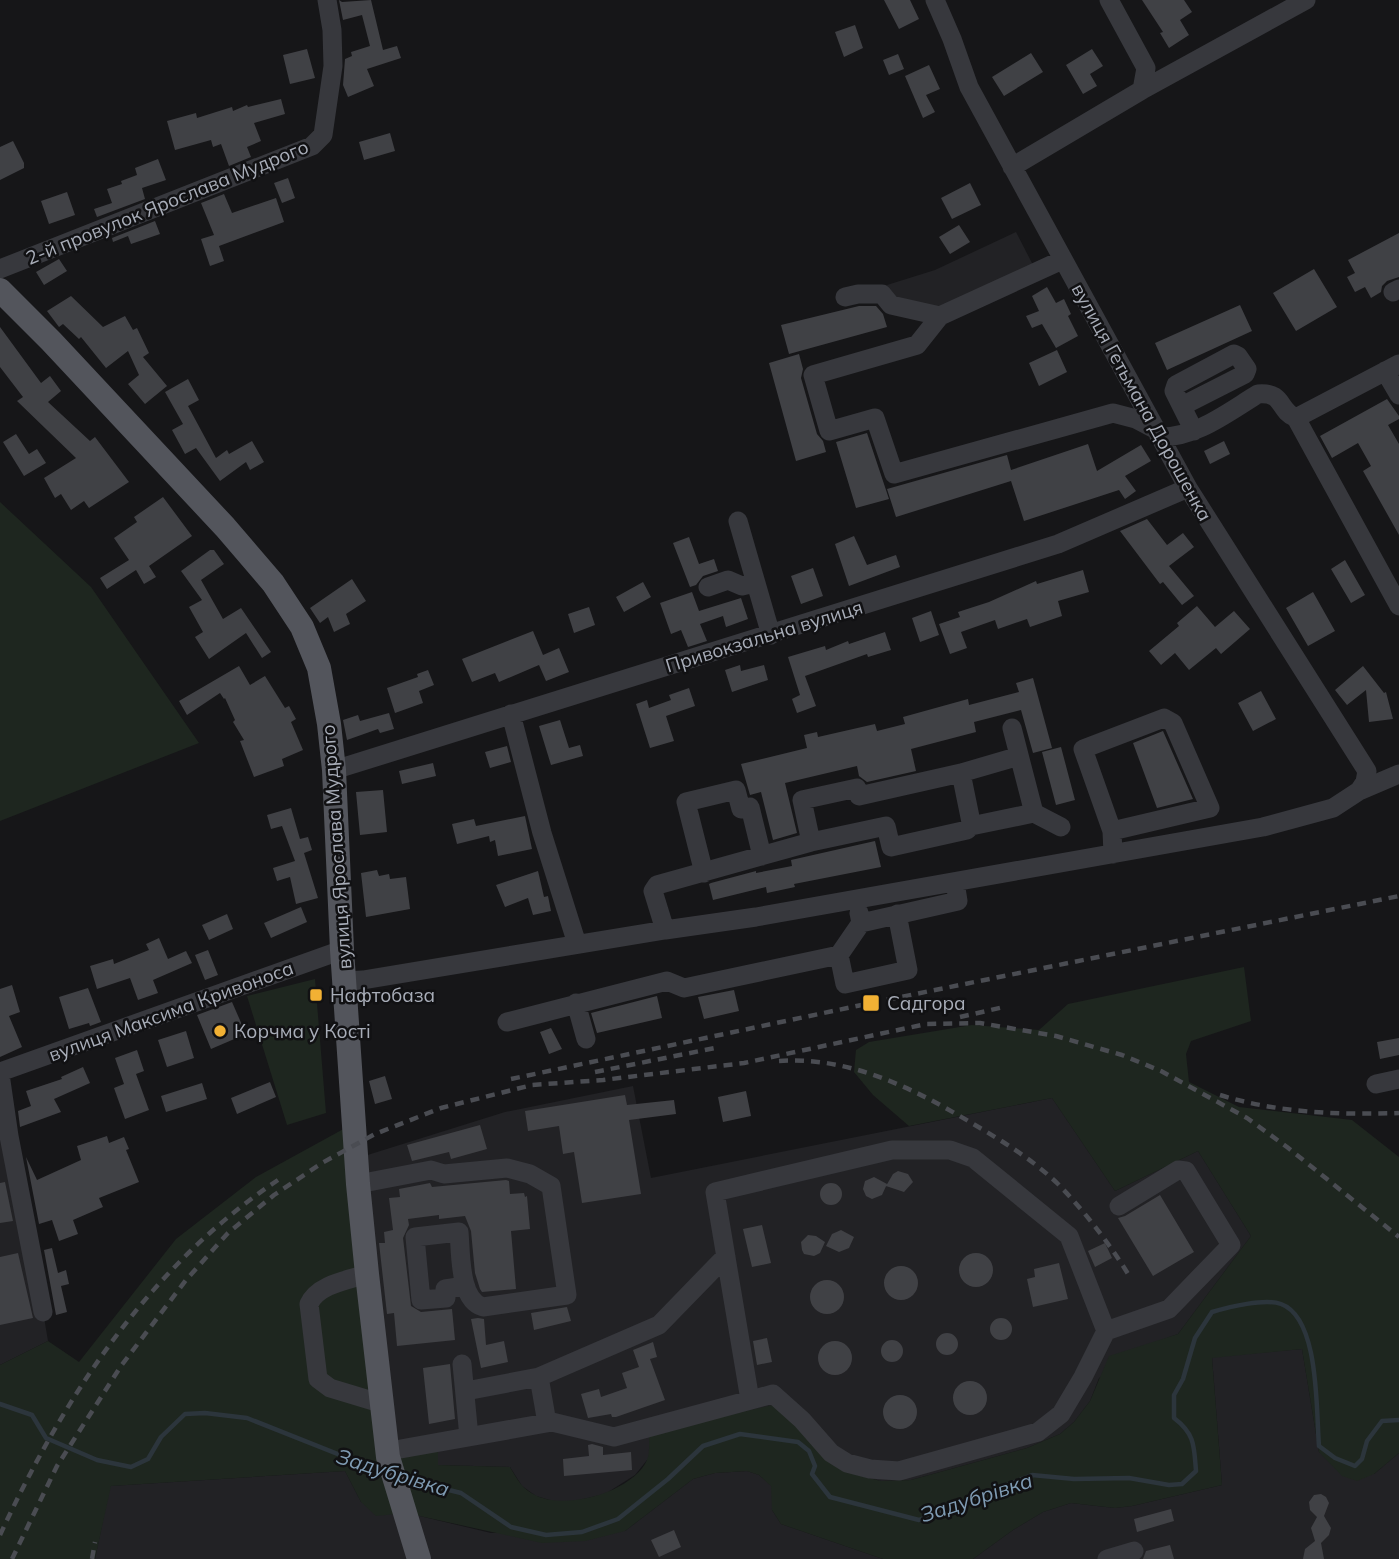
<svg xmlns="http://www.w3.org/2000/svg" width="1399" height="1559" viewBox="0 0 1399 1559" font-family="Mulish,sans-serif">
  <rect width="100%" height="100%" fill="#161618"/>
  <!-- built -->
  <path fill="#222225" d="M1016,232L1033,265L940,307L891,300L887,285L935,270Z
    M2,1067L48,1341L0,1365V1068Z
    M633,1086L651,1178L1052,1098L1115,1191L1198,1151L1251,1236L1178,1334L1147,1345L1099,1378L1090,1401L1074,1422L1060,1434L1027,1448L911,1480L881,1481L857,1475L647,1460L635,1475L605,1494L575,1501H553L536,1496L522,1486L510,1467L438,1465V1449L390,1456L358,1158L505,1112Z
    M1302,1349L1319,1452L1374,1474L1399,1453V1559H973L1013,1530L1043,1512L1071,1503L1115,1508L1132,1506L1222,1485L1212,1357Z
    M345,1471L361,1502L491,1533L625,1531L693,1479L715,1473L747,1471L759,1475L772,1486V1510L781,1524L883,1559H95L110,1486Z"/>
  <!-- green -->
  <path fill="#1e261f" d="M0,502L91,587L199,743L0,821Z
    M1244,967L1251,1021L1191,1041L1186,1054L1189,1082L1239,1107L1352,1120L1399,1157V1453L1374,1474L1357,1481L1342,1476L1319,1452L1302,1349L1212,1358L1222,1485L1132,1506L1115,1508L1071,1503L1043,1512L1013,1530L973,1559H883L781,1524L772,1510L771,1486L759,1475L747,1471L715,1473L693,1479L625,1531L585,1541L542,1543L406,1513L376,1516L361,1502L345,1471L111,1486L95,1559H0V1365L48,1341L79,1362L176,1239L256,1177L358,1121L390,1455L438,1449V1465L510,1467C517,1479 522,1489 535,1495C565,1511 633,1492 647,1460C650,1453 649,1441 649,1433L777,1404L857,1475L881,1481L911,1480L1027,1448L1060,1434L1074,1422L1090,1401L1109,1356L1178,1334L1251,1236L1198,1151L1115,1191L1052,1098L909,1126L873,1095L854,1072L856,1050L869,1042L972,1025L1039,1030L1068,1004Z
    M315,979L326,1113L287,1125L247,996Z"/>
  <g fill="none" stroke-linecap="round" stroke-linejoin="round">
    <!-- stream -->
    <path stroke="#2c353c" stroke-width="4.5" d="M0,1404L32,1415L46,1438L97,1460L131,1467L148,1459L161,1437L185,1414L205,1413L247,1418L383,1472
      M404,1479L461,1493L511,1527L546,1535L582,1532L618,1519L668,1479L703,1446L740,1434L798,1442L809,1451L815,1466L812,1474L830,1497L919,1520L1032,1475L1074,1479L1129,1478L1169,1485L1182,1484L1196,1471C1194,1446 1195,1434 1174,1418V1395L1183,1379L1195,1338L1212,1312C1229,1307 1265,1298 1281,1304C1320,1318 1316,1412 1319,1446L1335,1458L1355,1466L1362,1459L1367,1441L1382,1421L1399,1420"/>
  </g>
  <!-- building -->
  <path fill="#404145" d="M339,0L342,2L371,0L383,50L397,46L401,58L367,69L374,86L348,97L343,85L345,59L352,56L351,52L370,46L362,15L343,20Z
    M884,0H910L919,19L899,29Z
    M1142,0H1184L1192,12L1180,20L1189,35L1169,48L1160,33L1163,32Z
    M855,25L863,48L844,57L835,32Z
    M307,49L315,78L290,84L283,55Z
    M1092,49L1103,66L1090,74L1097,86L1083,94L1066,65Z
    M1031,53L1043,72L1004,96L992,77Z
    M898,54L904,69L889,75L883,60Z
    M929,65L940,89L926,95L935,112L923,118L905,76Z
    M281,99L285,114L254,123L261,141L247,147L251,157L229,166L221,144L213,147L211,140L175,150L167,121L196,113L197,118L232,107L233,111L247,105L248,107Z
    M390,133L395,151L364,160L359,142Z
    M13,141L24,163V168L0,180V147Z
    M158,159L166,180L142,188L145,199L97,217L94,209L112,203L107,189L122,184L121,181L137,175L135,168Z
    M288,178L295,198L282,203L274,183Z
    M970,183L981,205L952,219L941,198Z
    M67,192L75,215L49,224L41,201Z
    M224,194L232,213L276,198L284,222L219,246L224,261L210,266L201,239L214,235L201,203Z
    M155,221L160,234L131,244L128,236L113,242L112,238Z
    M959,225L970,242L950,254L939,237Z
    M1399,233V277L1387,281L1382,286L1381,292L1371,298L1365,287L1355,292L1347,277L1355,273L1348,260Z
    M59,259L67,271L44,285L36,272Z
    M1314,269L1337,307L1296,331L1273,293Z
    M1047,287L1056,303L1064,299L1071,314L1068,316L1078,336L1056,348L1042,324L1032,328L1026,316L1039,311L1032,296Z
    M71,296L103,327L125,316L133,330L137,328L149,353L143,357L167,386L145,404L128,384L139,375L128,351L106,368L81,337L79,339L63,324L59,327L47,311Z
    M1240,305L1252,331L1167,370L1155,343Z
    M859,306H876L883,314L887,327L789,354L781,325Z
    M0,327L41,383L50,376L61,391L48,402L90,441L95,437L129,482L89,508L84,501L71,510L61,494L55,498L44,478L76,458L17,401L23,397L0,367Z
    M1057,350L1067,372L1039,386L1029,363Z
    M799,354L803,369L801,378L817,434L823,441L826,452L796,461L769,363Z
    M188,379L199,400L188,406L216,458L227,450L229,454L252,441L264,462L250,470L246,462L220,481L196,448L185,454L172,430L183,424L165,392Z
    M1387,399L1399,416V419L1388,425L1399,444V535L1363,471L1371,466L1358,443L1332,458L1320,436Z
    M867,433L889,499L856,508L836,442Z
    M16,434L29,454L37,449L46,463L24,476L3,442Z
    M1224,441L1230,454L1210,464L1204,451Z
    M1088,444L1097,471L1141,445L1151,461L1125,476L1136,491L1125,499L1119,490L1024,521L1011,481L896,517L887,489L1007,455L1011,470Z
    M163,497L192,536L149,566L156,577L144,584L136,570L107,589L100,578L129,560L114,538L137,522L134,517Z
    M1147,519L1167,545L1183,533L1194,547L1169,566L1194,596L1182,605L1163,582L1160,584L1120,531Z
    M854,536L867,565L896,555L900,567L849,586L835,544Z
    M689,537L699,564L714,559L718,571L703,576L696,585L690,587L673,543Z
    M210,550H214L224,564L201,580L223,619L241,608L271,652L262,658L246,633L209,659L195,637L203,632L189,607L202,600L181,571Z
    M1345,560L1365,595L1351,603L1331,569Z
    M813,568L823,596L801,604L791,576Z
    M1083,570L1089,592L1058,601L1062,616L1030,627L1027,619L998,629L995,620L961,632L967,648L950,654L939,624L960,617L958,612L989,602L1036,581L1037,584Z
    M352,579L366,601L346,614L350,624L334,632L328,617L320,623L310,608Z
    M643,582L651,597L624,612L616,597Z
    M692,592L699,611L741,598L748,619L726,627L723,616L700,624L707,641L688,647L681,630L671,634L660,603Z
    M1313,592L1335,631L1308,646L1286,608Z
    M1197,606L1215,627L1234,611L1250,629L1221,654L1216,648L1189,670L1175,653L1161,665L1149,651L1179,626L1177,623Z
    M589,607L595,625L574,633L568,614Z
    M931,611L939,635L920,642L912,618Z
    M533,631L543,655L559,648L569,672L546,681L539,665L499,682L495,673L472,682L462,659Z
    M885,632L891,650L868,657L867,654L805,676L816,706L797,713L792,699L800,695L788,657L825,646L826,650L848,641L849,644Z
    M740,665L741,671L764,665L768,680L732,692L725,670Z
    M239,666L250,685L265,676L285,708L289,706L296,719L291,722L303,750L282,759L284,766L254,777L240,741L244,740L233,722L235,720L225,698L224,699L220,693L187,715L179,701Z
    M1363,666L1384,693L1386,692L1393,719L1369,722L1366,690L1347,705L1335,690Z
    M428,670L434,685L419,691L423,703L395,713L387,688L418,677L417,674Z
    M1033,678L1052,748L1033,753L1021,710L974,722L976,732L911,749L916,771L867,782L859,776L857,766L785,783L797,833L773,840L761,792L750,795L741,764L807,748L804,735L817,732L818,737L875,724L877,731L905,724L903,717L968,699L969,705L1019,692L1016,683Z
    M689,688L695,706L666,716L674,741L650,748L636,704L647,700L649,708L671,700L669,695Z
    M1261,691L1276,719L1253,731L1238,703Z
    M389,713L394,729L380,733L378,729L347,740L343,720L358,715L360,721Z
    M560,720L569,748L580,745L583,756L551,765L539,726Z
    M1163,731L1193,799L1157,808L1133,743Z
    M507,746L511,762L490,768L485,752Z
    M1061,747L1075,800L1056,805L1042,752Z
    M433,763L436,776L402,784L399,771Z
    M383,790L387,832L360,835L356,792Z
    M291,808L300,839L308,837L312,850L304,853L318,898L296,904L290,877L277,881L273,868L295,861L282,826L271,829L267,815Z
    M525,816L532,849L498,856L495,840L490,842L489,836L457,844L452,824L474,819L476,826Z
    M875,841L881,867L794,884L795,887L767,893L766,887L713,900L709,884L711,883L756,871V873L792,866L791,860Z
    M377,870L379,876L389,874L390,879L406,877L410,909L366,917L361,873Z
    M538,871L544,897L548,896L551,911L533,915L528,898L505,907L496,885Z
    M301,907L307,922L271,938L264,923Z
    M227,914L233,929L209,940L202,925Z
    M159,938L168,959L186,951L192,963L153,980L158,993L138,1000L130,978L97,989L90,966L113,959L114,964L149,950L146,944Z
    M208,950L218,975L205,980L195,955Z
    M12,985L20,1012L9,1016L22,1047L0,1057V989Z
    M88,988L101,1022L90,1026L89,1023L69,1029L59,997Z
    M734,990L739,1011L704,1019L698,997Z
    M657,996L662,1018L597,1033L591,1013Z
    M232,1002L246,1034L211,1049L197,1015Z
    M551,1028L562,1049L549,1054L540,1032Z
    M186,1031L194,1058L167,1067L158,1040Z
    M1399,1038V1055L1380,1059L1377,1042Z
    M137,1050L144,1071L136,1074L149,1110L125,1119L114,1088L124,1084L115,1058Z
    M83,1067L90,1083L54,1099L61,1112L20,1127L18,1111L31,1106L26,1091L62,1079L61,1077Z
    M385,1076L392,1099L375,1104L369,1081Z
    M270,1082L276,1097L237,1114L231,1098Z
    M202,1083L207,1099L166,1112L161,1096Z
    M746,1091L751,1116L723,1122L718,1097Z
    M625,1095L627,1105L674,1100L676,1114L629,1120L641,1194L582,1203L574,1152L563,1154L559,1126L528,1131L525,1111Z
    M480,1125L487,1149L451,1159L449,1152L412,1161L407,1145Z
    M107,1136L109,1143L124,1137L129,1149L126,1150L139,1182L99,1198L103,1207L73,1220L78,1234L59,1241L52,1220L39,1224L26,1157L37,1180L81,1160L77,1146Z
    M898,1171L908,1174L913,1182L904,1192L886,1186L893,1174Z
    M874,1177L887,1184L882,1195L872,1199L866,1196L863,1189L865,1181Z
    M506,1180L509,1181L510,1194L524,1193L525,1197L527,1196L530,1229L511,1231L516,1289L482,1292L480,1289L475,1273L471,1231L465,1216L439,1219V1215L408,1219L409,1225L403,1238L411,1306L421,1312L452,1309L455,1340L397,1346L394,1313L387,1314L379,1243H385L384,1232L393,1230L389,1198L400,1197L399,1189L430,1183L432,1187Z
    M5,1182L13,1221L0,1223V1183Z
    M820 1194a11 11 0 1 1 22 0a11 11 0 1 1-22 0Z
    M1160,1195L1194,1252L1153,1276L1118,1218L1125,1216Z
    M762,1225L771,1263L752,1267L743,1229Z
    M841,1230L854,1237L849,1248L839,1252L826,1246L832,1234Z
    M808,1235L816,1236L825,1242L820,1253L814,1256L804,1254L802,1250L801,1242Z
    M1105,1243L1112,1258L1095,1267L1088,1251Z
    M52,1248L58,1273L66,1270L69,1284L61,1286L67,1312L56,1315L44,1250Z
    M18,1253L33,1318L0,1325V1257Z
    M959 1270a17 17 0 1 1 34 0a17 17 0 1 1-34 0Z
    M1059,1263L1068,1299L1033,1307L1027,1279L1035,1277L1034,1269Z
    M884 1283a17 17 0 1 1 34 0a17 17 0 1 1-34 0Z
    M810 1297a17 17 0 1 1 34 0a17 17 0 1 1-34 0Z
    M567,1307L571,1321L534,1330L531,1313Z
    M478,1318L484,1319L486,1345L504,1341L508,1362L481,1368L471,1319Z
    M990 1329a11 11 0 1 1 22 0a11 11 0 1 1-22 0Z
    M936 1344a11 11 0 1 1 22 0a11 11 0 1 1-22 0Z
    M767,1338L772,1362L757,1365L753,1341Z
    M881 1351a11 11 0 1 1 22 0a11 11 0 1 1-22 0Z
    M818 1358a17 17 0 1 1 34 0a17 17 0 1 1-34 0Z
    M653,1342L657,1357L650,1359L665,1400L616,1417H612L611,1414L588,1418L581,1394L599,1389L601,1397L627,1388L622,1373L639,1367L633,1350Z
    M450,1364L455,1419L429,1424L423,1368Z
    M953 1398a17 17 0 1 1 34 0a17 17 0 1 1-34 0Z
    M883 1412a17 17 0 1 1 34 0a17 17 0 1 1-34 0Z
    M592,1444L603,1447V1455L631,1452L632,1470L564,1476L563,1459L589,1456L588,1445Z
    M1321,1494L1326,1497L1329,1503L1324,1516L1331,1528L1329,1535L1321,1543L1324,1559H1303L1305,1549L1315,1541L1311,1528L1317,1517L1310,1510L1309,1502L1314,1495Z
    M1171,1509L1174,1521L1137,1532L1134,1519Z
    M674,1530L681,1547L659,1557L651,1540Z
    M1170,1545L1174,1559H1143L1146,1551Z"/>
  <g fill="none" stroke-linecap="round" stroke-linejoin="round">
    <!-- minor -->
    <path stroke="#37383d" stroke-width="19" d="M935,0L952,39L969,87L1188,488L1367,771L1365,782L1359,791
      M1109,0L1146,68L1142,90
      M1012,167L1142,90L1306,0
      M1062,260L940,316L917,345L813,375L829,431L875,418L894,474L1113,413L1136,419L1155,429
      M0,269L312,146L323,135L333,66L332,30L327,0
      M1393,292L1399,289
      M845,297L858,294H882L891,305L940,316
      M1385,371L1399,395
      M1182,406L1245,374L1247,369L1238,356L1234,354L1176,385L1174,391L1194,431
      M1296,418L1399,606
      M1159,437C1196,438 1228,412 1258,394C1285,392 1277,410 1296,418L1399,364
      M738,521L771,635
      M708,587L728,580L742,586L754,583
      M511,714L542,833L577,944
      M334,770L1058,544L1188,488
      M961,773L1019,756
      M1034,813L1061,827
      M971,826L1034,813L1012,728
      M1112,831L1083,749L1164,718L1173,723L1210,808L1112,831L1113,854
      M704,873L686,802L736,790L741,809L750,807L762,856
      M861,923L958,901L955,882
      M665,930L653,891L657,885L811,842L886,826L891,847L967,830L971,826V822L961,773L859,796L857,788L802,800L811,842
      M839,955L861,923L859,913
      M345,981L363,980L665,930L756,917L1263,827L1333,808L1359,791L1399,774
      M576,1003L586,1039
      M507,1022L667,981L684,988L839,955L845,984L908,970L897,914
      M0,1072L342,950
      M0,1074L9,1136L43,1312
      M1376,1084L1399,1079
      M358,1184L431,1170L444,1174L507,1168L530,1174L551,1186L567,1295L483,1307C459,1300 461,1254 459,1232L415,1237L421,1300L446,1298L445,1289L465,1286
      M367,1274C349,1280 318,1284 309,1304L318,1379L330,1388L383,1404
      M1106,1331L1169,1309L1231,1245L1186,1171L1178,1170L1119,1206
      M462,1364L469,1437
      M466,1391L539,1377
      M547,1423L539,1377L659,1325L726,1256
      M388,1457L395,1450L552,1422L614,1437L773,1394L802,1420L831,1453L847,1463L870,1469L899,1471L1038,1432L1061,1414L1083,1377L1106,1331L1069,1236L973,1158L950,1150H892L715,1192L750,1400
      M1107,1559L1134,1551"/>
    <!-- major -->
    <path stroke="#53555c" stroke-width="24" d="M0,290L51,341L225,527L273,583L302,627L319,668L329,724L334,770L342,950L358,1184L367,1274L388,1457L419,1559"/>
    <!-- rail -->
    <path stroke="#4a4c52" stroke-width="4.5" stroke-dasharray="9 7" stroke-linecap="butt" d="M960,1017L1004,1007
      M779,1061C850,1056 915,1089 975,1125C1004,1142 1033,1160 1058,1184C1086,1213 1109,1243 1130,1277
      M595,1072L715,1048
      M511,1079L871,1003L1399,896
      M1220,1095C1278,1113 1339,1115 1399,1113
      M0,1535C64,1397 149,1266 278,1180
      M12,1559L57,1466L121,1366L186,1280L228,1233L274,1195L322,1163L375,1134L441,1108L532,1085L603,1080L744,1063L926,1024L980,1023L1056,1036L1122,1055L1161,1071L1247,1118L1287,1147L1399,1237
      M92,1559L95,1542"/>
  </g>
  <!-- markers -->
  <g fill="#f2b134" stroke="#111113" stroke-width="2.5">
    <rect x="309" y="988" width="14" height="14" rx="3.5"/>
    <rect x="862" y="994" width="18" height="18" rx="3.5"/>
    <circle cx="220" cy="1031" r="7"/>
  </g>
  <g text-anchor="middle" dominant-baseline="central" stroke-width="5" stroke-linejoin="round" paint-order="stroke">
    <!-- street labels -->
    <g font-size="19" fill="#a8adb8" stroke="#111113">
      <text transform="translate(167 202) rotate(-22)">2-й провулок Ярослава Мудрого</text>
      <text transform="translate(1142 402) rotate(61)">вулиця Гетьмана Дорошенка</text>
      <text transform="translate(764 636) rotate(-17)">Привокзальна вулиця</text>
      <text transform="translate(336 847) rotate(-94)">вулиця Ярослава Мудрого</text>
      <text transform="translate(171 1011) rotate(-20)">вулиця Максима Кривоноса</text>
    </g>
    <!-- poi labels -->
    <g font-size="19" fill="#a8adb8" stroke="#111113" text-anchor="start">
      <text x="330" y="995">Нафтобаза</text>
      <text x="887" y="1003">Садгора</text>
      <text x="234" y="1031">Корчма у Кості</text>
    </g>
    <!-- water labels -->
    <g font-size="21" font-style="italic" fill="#7f9bb3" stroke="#111113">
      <text transform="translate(393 1472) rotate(17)">Задубрівка</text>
      <text transform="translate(976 1497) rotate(-18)">Задубрівка</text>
    </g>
  </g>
</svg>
